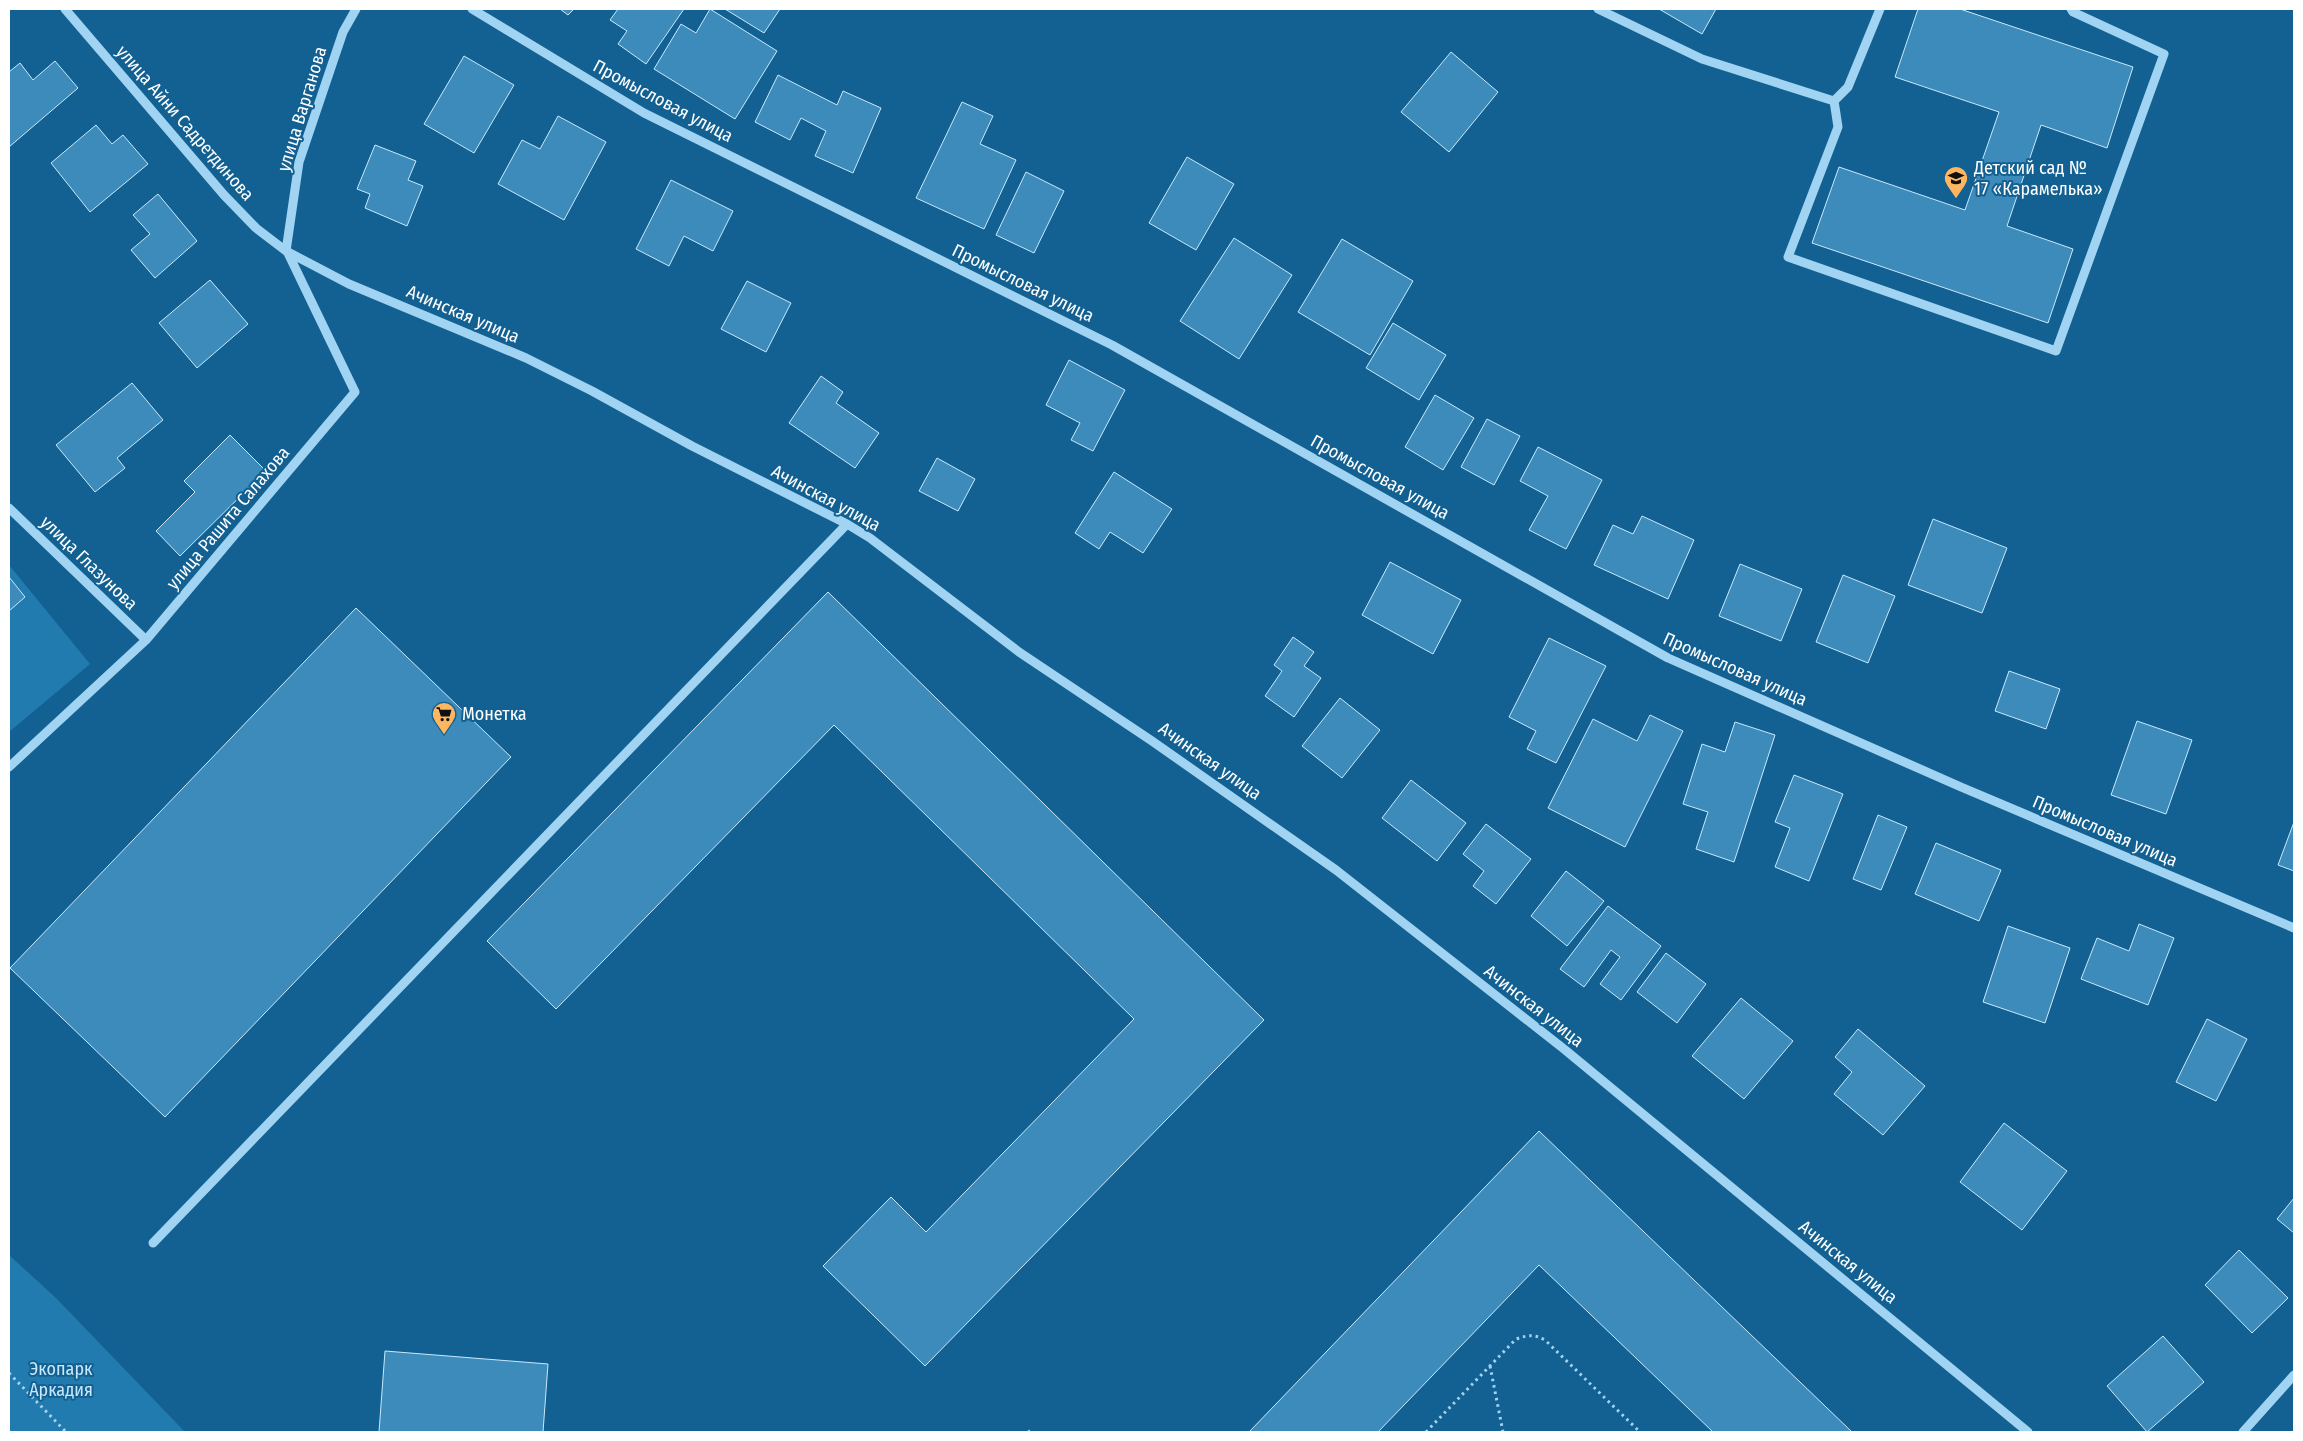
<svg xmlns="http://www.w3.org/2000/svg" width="2303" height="1441" viewBox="0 0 2303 1441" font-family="'Fira Sans Condensed',sans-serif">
  <rect width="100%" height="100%" fill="#136192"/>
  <!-- green -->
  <path fill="#227baf" d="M9,565L90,664L9,732Z
    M9,1255L56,1298L185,1432H9Z"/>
  <!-- building -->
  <path fill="#3c8bba" stroke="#c8e9fd" d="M560,9H574L568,15Z
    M618,9H684L646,64L618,44L627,31L610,20Z
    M710,9L777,51L735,119L654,69L681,24L696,33Z
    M725,9H780L764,33Z
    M1659,9H1716L1702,34Z
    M1918,9H1960L2133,67L2107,148L2041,125L2007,226L2073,249L2048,323L1812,243L1839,167L1965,210L1999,112L1895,77Z
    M1451,52L1498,92L1449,152L1401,112Z
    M464,56L514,85L474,153L424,124Z
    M55,61L78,88L9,147V72L20,63L33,80Z
    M778,75L837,105L843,91L881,108L853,173L815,156L826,131L801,118L790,140L755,122Z
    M962,102L993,116L980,144L1016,160L984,229L916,198Z
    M558,116L606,142L564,220L498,184L522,140L540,149Z
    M96,125L112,144L123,135L148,164L90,212L51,163Z
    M375,145L416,161L408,180L423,186L407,226L365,208L370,194L357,189Z
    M1187,157L1234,184L1196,250L1149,223Z
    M1026,172L1064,191L1034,253L996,235Z
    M671,180L733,211L713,251L684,236L669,266L636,249Z
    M158,194L197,241L155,278L131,250L150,234L133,215Z
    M1234,238L1292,275L1239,359L1180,321Z
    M1342,239L1413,281L1370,355L1298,312Z
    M210,280L248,324L197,368L159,323Z
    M747,281L791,303L766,352L721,329Z
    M1393,323L1446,355L1419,400L1366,368Z
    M1069,360L1125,390L1093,451L1071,440L1080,423L1046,405Z
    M821,376L843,392L836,403L879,433L855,468L789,423Z
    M132,383L163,420L117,458L125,468L95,492L56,445Z
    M1435,395L1474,418L1443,470L1405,447Z
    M1487,419L1520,436L1494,485L1461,467Z
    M230,435L266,471L180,556L156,531L195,492L184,481Z
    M1538,447L1602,480L1566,549L1529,530L1548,496L1520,481Z
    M937,458L975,479L958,511L919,491Z
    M1114,472L1172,509L1143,553L1110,532L1099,549L1075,533Z
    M1642,516L1694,540L1668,599L1594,565L1613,525L1633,534Z
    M1933,519L2007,548L1982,613L1908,585Z
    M1390,562L1461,600L1433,654L1362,615Z
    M1740,564L1802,589L1781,641L1719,616Z
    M1843,575L1895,596L1868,663L1816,642Z
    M9,577L25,597L9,611Z
    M828,592L1264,1020L925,1366L823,1266L891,1197L926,1232L1134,1019L834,725L556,1009L487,941Z
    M356,608L511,757L165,1117L10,968Z
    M1293,637L1314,652L1304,666L1321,678L1294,717L1265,696L1282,671L1274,665Z
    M1549,638L1606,666L1556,763L1527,749L1536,731L1509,717Z
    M2009,671L2060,689L2046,729L1995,711Z
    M1340,698L1380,730L1342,778L1302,746Z
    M1650,715L1683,731L1625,847L1548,808L1593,719L1637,741Z
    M2137,721L2192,740L2166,814L2111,795Z
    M1735,722L1775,735L1734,862L1696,849L1708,812L1683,804L1702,744L1725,752Z
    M1794,775L1843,794L1809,881L1775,867L1790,828L1775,822Z
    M1411,780L1466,823L1437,861L1382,818Z
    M1878,815L1907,827L1881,890L1853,879Z
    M2294,822V871L2278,865Z
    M1486,824L1531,859L1496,904L1473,886L1484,871L1463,854Z
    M1936,843L2001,870L1979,921L1915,894Z
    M1566,871L1604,901L1567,946L1531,916Z
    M1608,906L1661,946L1621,1000L1600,984L1620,957L1611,950L1584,987L1560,969Z
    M2139,924L2174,938L2148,1005L2081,979L2097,938L2129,951Z
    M2008,926L2070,948L2045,1023L1983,1002Z
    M1666,953L1706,984L1677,1023L1637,992Z
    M1741,998L1793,1041L1744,1099L1692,1056Z
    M2207,1019L2247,1039L2216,1101L2176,1082Z
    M1858,1029L1925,1086L1883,1135L1834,1094L1852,1072L1835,1057Z
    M2004,1123L2067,1171L2022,1230L1960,1182Z
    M1539,1131L1852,1432H1713L1539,1265L1378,1432H1249Z
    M2294,1198V1233L2277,1219Z
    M2239,1250L2288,1298L2252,1333L2205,1285Z
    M2163,1336L2204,1382L2147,1432L2107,1386Z
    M385,1351L548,1364L543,1432H379Z"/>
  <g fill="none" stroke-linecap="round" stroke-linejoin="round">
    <!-- path -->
    <path stroke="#a1d3f2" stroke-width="3" stroke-dasharray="2.5 4" stroke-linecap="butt" d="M1490,1366L1503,1432
      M9,1373L66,1432
      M1028,1432L1032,1430
      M1426,1432L1516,1339C1528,1335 1534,1334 1545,1340L1640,1432"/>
    <!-- minor -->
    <path stroke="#a1d3f2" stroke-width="9" d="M65,9L224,195L256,228L286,251L349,284L526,358L592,391L692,446L847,524L870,538L1019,652L1152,741L1336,870L1564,1049L2028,1432
      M472,9L644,113L1112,345L1668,658L1961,787L2294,928
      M1598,9L1702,59L1834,101
      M1880,9L1848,87L1834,101L1838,127L1788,257L2056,351L2164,54L2073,12L2071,9
      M286,251L299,162L343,32L356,9
      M9,508L146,640
      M9,767L146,640L355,392L287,251
      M153,1243L847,524
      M2243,1432L2294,1375"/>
  </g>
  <!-- icons -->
  <defs>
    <g id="school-pin" transform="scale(1.25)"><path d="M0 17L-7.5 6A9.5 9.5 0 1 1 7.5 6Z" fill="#ffb661" stroke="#136192"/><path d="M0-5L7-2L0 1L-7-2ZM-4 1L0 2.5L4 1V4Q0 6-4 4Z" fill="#111"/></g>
    <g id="supermarket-pin" transform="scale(1.25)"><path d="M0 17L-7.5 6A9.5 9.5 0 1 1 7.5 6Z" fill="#ffb661" stroke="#136192"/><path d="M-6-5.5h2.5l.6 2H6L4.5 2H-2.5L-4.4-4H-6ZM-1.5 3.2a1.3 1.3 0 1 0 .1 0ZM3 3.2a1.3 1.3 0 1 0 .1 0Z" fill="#111"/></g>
  </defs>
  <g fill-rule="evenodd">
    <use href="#school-pin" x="1956" y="178"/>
    <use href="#supermarket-pin" x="444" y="714"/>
  </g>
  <g text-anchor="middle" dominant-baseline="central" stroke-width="4" stroke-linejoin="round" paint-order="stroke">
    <!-- street labels -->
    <g font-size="18" fill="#fff" stroke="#136192">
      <text transform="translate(663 101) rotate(28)">Промысловая улица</text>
      <text transform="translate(302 109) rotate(-73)">улица Варганова</text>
      <text transform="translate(185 123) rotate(49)">улица Айни Садретдинова</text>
      <text transform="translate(1023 283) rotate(26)">Промысловая улица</text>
      <text transform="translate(463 314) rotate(23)">Ачинская улица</text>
      <text transform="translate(1380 477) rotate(29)">Промысловая улица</text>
      <text transform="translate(826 498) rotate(28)">Ачинская улица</text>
      <text transform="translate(228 518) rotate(-50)">улица Рашита Салахова</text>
      <text transform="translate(89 563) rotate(44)">улица Глазунова</text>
      <text transform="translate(1735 669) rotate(24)">Промысловая улица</text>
      <text transform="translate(1210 761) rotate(35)">Ачинская улица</text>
      <text transform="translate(2105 831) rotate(23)">Промысловая улица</text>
      <text transform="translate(1534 1006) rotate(38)">Ачинская улица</text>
      <text transform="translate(1848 1262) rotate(39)">Ачинская улица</text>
    </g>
    <!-- poi labels -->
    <g font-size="18" fill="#fff" stroke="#136192" text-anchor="start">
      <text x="1974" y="168">Детский сад №<tspan x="1974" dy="21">17 «Карамелька»</tspan></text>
      <text x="462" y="714">Монетка</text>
    </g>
    <!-- park labels -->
    <g font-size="18" fill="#c8e9fd" stroke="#136192">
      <text x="61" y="1369">Экопарк<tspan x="61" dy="21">Аркадия</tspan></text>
    </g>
  </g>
  <!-- border -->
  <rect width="2303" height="1441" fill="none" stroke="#ffffff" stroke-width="20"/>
</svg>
